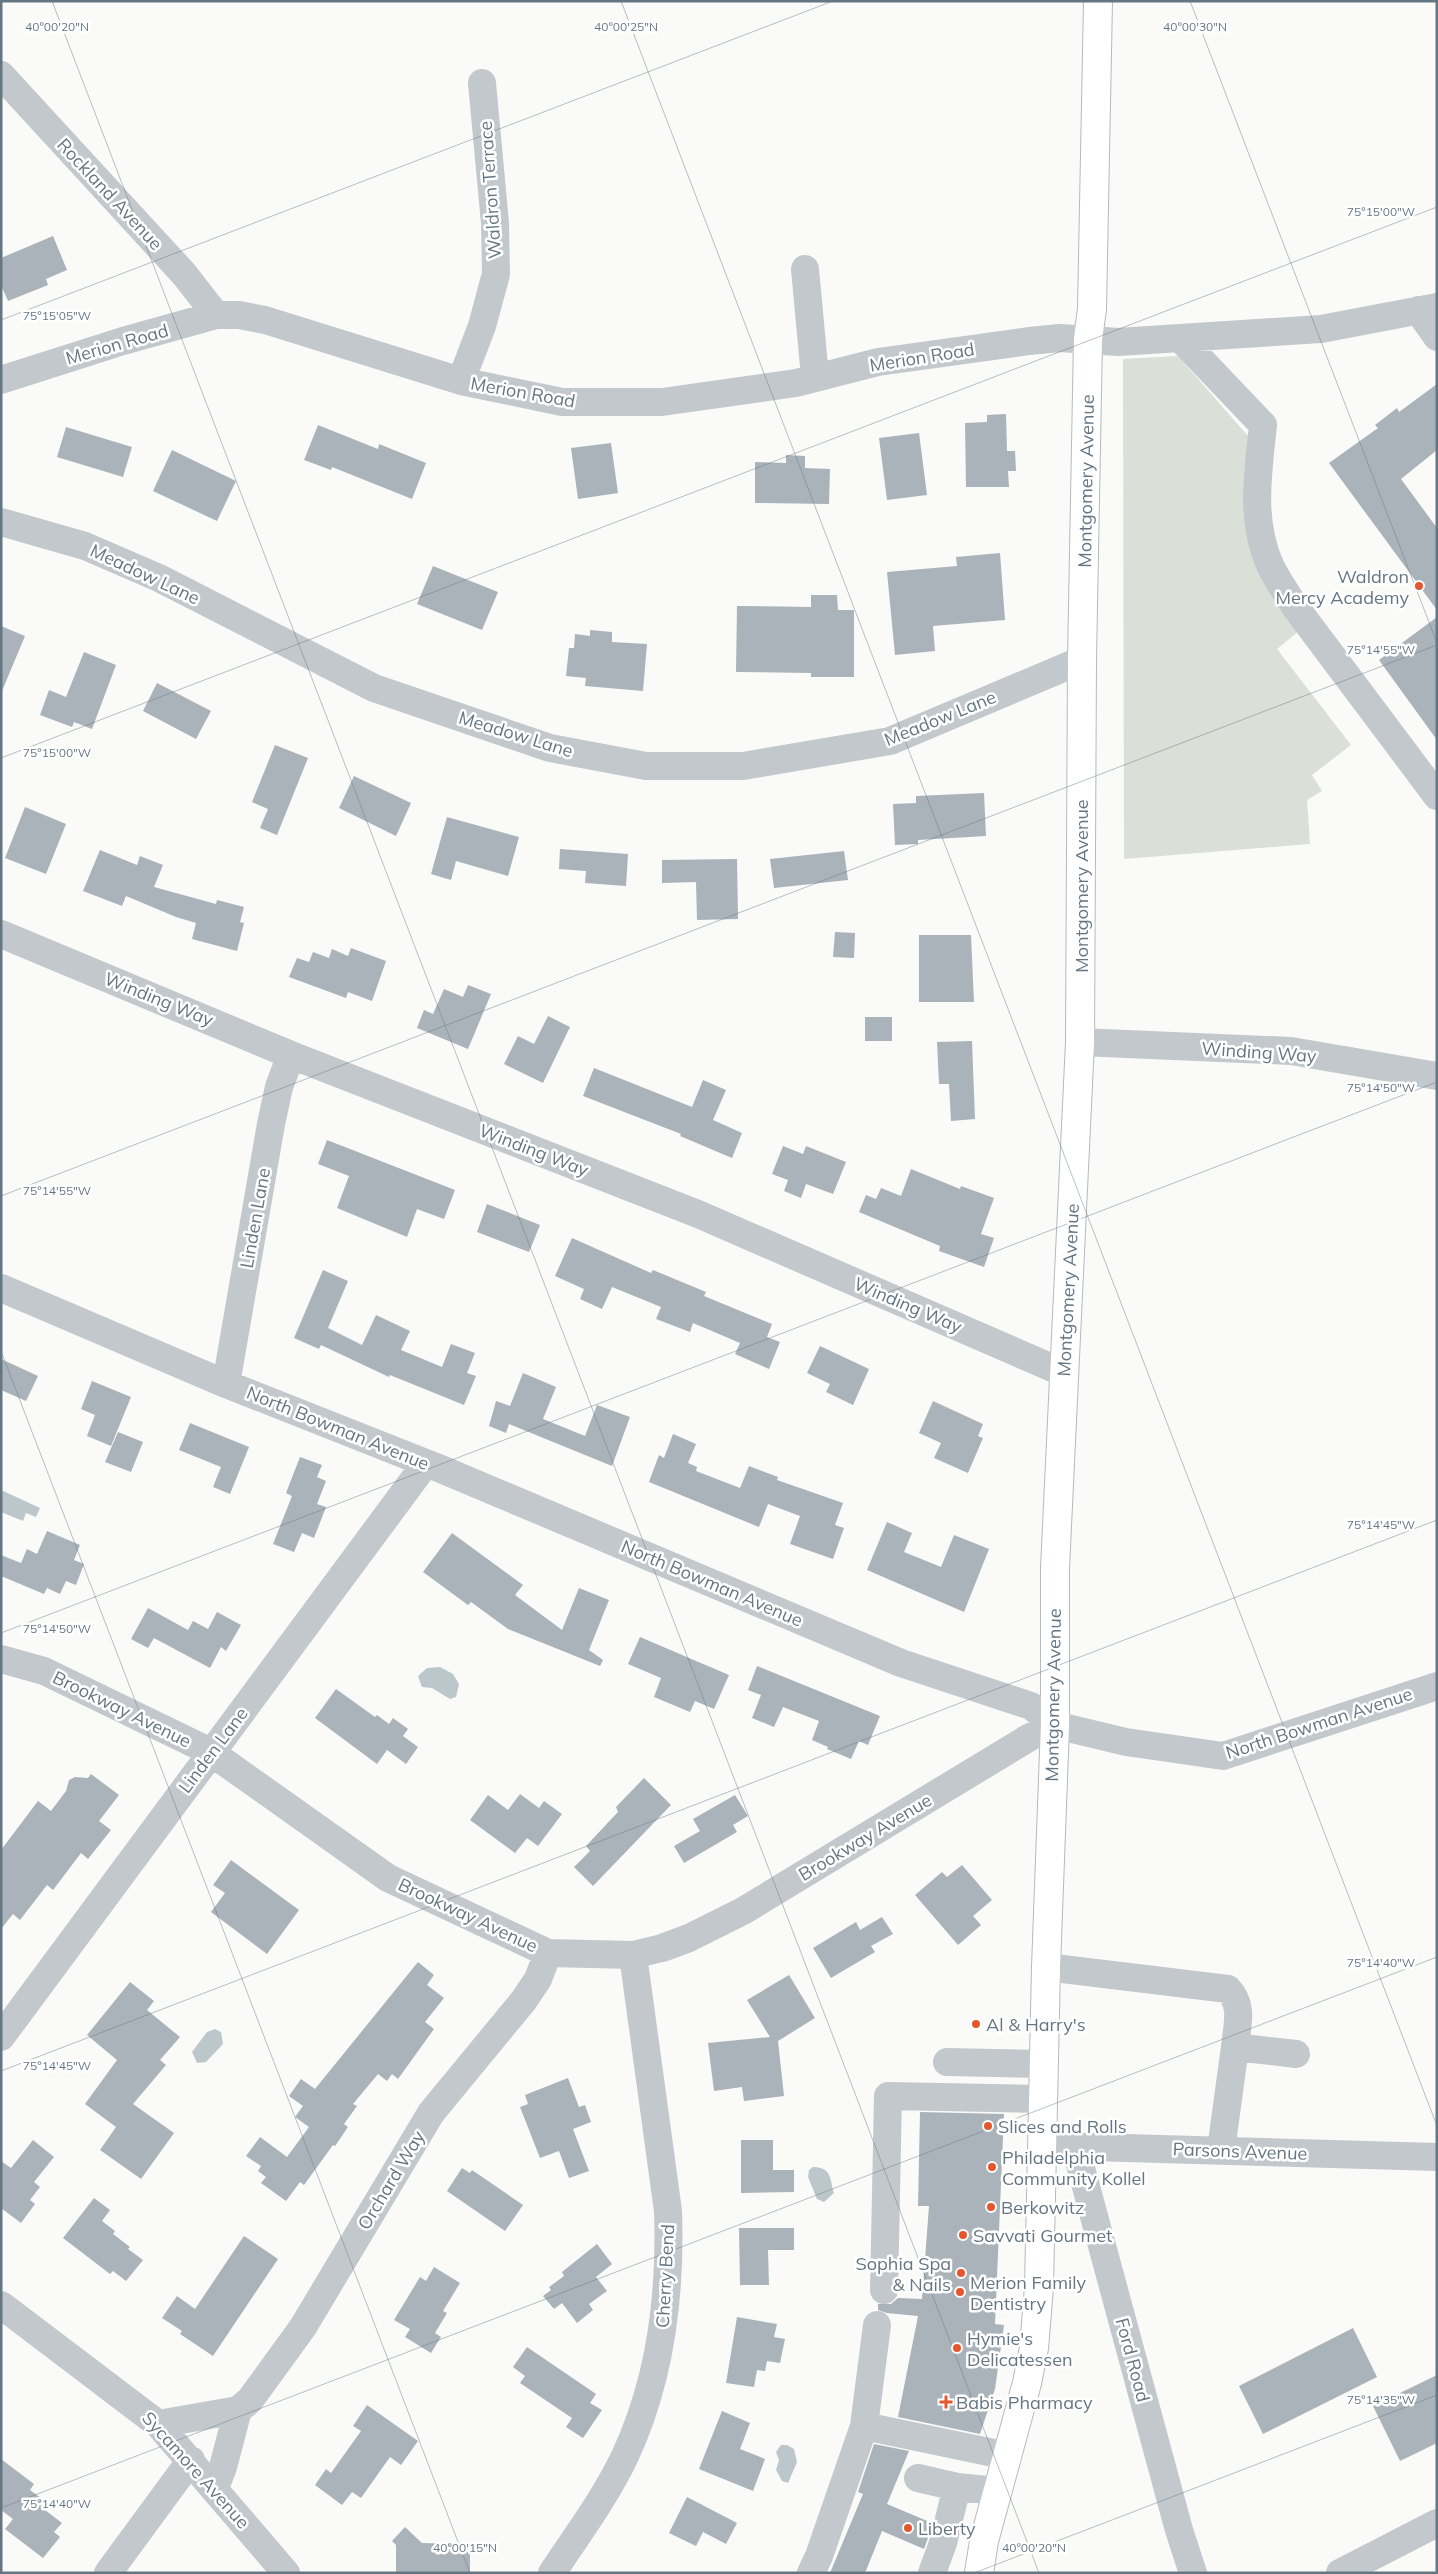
<svg xmlns="http://www.w3.org/2000/svg" width="1438" height="2574" viewBox="0 0 1438 2574" font-family="Mulish,sans-serif">
  <rect width="100%" height="100%" fill="#fafaf8"/>
  <!-- green -->
  <path fill="#dadfd7" d="M1178,356L1248,436L1299,631L1277,649L1351,745L1312,775L1322,791L1307,800L1310,844L1124,859L1123,359Z"/>
  <!-- water -->
  <path fill="#bbc7cb" d="M1,1490L40,1508L36,1517L26,1513L23,1521L1,1512Z
    M440,1667L453,1674L459,1684L456,1697L450,1699L432,1688L422,1687L418,1676L427,1668Z
    M215,2029L221,2032L223,2044L206,2062L197,2063L192,2052L207,2032Z
    M813,2167C833,2167 830,2182 834,2193L824,2202L817,2199L808,2177L809,2170Z
    M781,2445H787L794,2449L797,2462L788,2483L782,2481L776,2470L779,2460L776,2452Z"/>
  <!-- building -->
  <path fill="#aab3b9" d="M53,236L67,270L46,279L48,285L8,301L1,285V258Z
    M1437,384V450L1401,479L1437,528V610L1329,463L1378,428L1375,425L1397,408L1399,412Z
    M1006,414L1007,451H1015L1016,471H1008L1009,487H966L965,423L987,422V415Z
    M318,425L378,449L379,444L426,463L412,499L332,467L331,470L304,460Z
    M66,427L132,447L123,477L57,457Z
    M919,433L927,495L887,500L879,438Z
    M611,443L618,493L578,499L571,448Z
    M172,450L236,481L217,521L153,491Z
    M786,455L805,456V468L830,469L829,504L755,503V462L786,463Z
    M1000,553L1005,620L933,626L935,651L895,655L887,572L957,566L956,557Z
    M433,566L498,592L482,630L417,604Z
    M811,595H837L838,610H854V677H811V673L736,672L737,606L811,607Z
    M1437,617V740L1379,660Z
    M1,626L25,636L2,691H1Z
    M590,630L612,632V642L647,644L643,691L585,686L586,678L566,676L569,648H574L575,634L590,636Z
    M84,652L116,665L92,729L74,722L72,727L40,715L49,690L66,697Z
    M157,683L211,711L196,739L143,711Z
    M275,745L308,758L277,835L260,828L268,809L252,802Z
    M354,776L411,803L396,836L339,808Z
    M984,793L986,836L918,840V844L895,845L893,804L916,803V796Z
    M25,807L66,824L46,874L5,858Z
    M447,817L519,837L508,876L456,861L451,880L431,874Z
    M560,849L628,854L626,886L585,883L586,871L559,869Z
    M100,850L137,865L140,856L163,865L154,887L216,904L217,900L244,907L240,922L244,923L237,951L192,939L196,923L176,917L126,896L122,906L83,891Z
    M844,851L848,880L774,888L770,859Z
    M737,859L738,919L697,920L696,882L662,883V860Z
    M835,932L855,933L854,958L833,957Z
    M919,935H971L974,1002H919Z
    M351,948L386,961L372,1001L348,992L346,998L289,977L297,958L309,962L313,952L329,958L332,949L348,956Z
    M468,985L491,994L468,1049L417,1028L424,1010L433,1014L444,989L463,997Z
    M548,1016L570,1027L543,1083L504,1064L518,1036L534,1044Z
    M865,1017H892V1041H865Z
    M972,1041L975,1119L951,1121L949,1084H939L937,1042Z
    M594,1068L692,1107L703,1080L726,1090L713,1120L742,1133L732,1158L680,1136L681,1134L583,1096Z
    M327,1140L455,1190L444,1219L417,1209L407,1237L337,1208L349,1176L318,1164Z
    M783,1146L803,1154L806,1146L846,1162L833,1194L806,1184L801,1198L784,1191L788,1180L772,1174Z
    M911,1169L960,1189L961,1186L994,1198L981,1234L994,1238L984,1267L939,1251L940,1246L859,1212L866,1195L876,1199L881,1188L901,1196Z
    M487,1204L540,1225L529,1252L477,1232Z
    M572,1238L651,1273L653,1270L706,1292L704,1296L772,1324L767,1337L780,1342L769,1369L735,1354L740,1343L693,1323L690,1332L656,1319L661,1307L612,1287L602,1309L580,1299L584,1289L555,1276Z
    M323,1270L348,1281L328,1328L362,1345L376,1315L410,1331L401,1350L442,1367L451,1344L475,1353L467,1373L476,1376L464,1405L390,1375L389,1377L321,1345L319,1349L294,1338Z
    M820,1346L869,1369L853,1405L826,1392L830,1384L807,1373Z
    M1,1359L38,1376L26,1401L1,1390Z
    M523,1373L556,1387L543,1419L585,1436L597,1405L630,1417L612,1466L509,1424L506,1433L489,1426L496,1401L510,1406Z
    M92,1381L131,1397L111,1446L87,1436L95,1415L81,1409Z
    M933,1401L983,1424L978,1436L983,1438L968,1473L934,1458L941,1443L919,1433Z
    M190,1423L249,1447L230,1494L213,1487L221,1467L179,1450Z
    M118,1432L143,1442L131,1472L105,1462Z
    M673,1434L696,1444L688,1463L697,1467L696,1471L740,1488L749,1466L778,1477L777,1480L843,1503L835,1525L844,1528L833,1559L790,1544L800,1516L768,1504L759,1527L649,1482L659,1455L664,1458Z
    M300,1457L322,1465L317,1477L326,1481L317,1504L326,1507L314,1538L302,1533L294,1552L273,1544L292,1496L286,1493Z
    M887,1522L912,1533L904,1552L941,1567L954,1535L989,1549L964,1612L867,1570Z
    M47,1531L80,1545L74,1560L84,1564L76,1585L66,1581L60,1594L47,1588L44,1594L1,1576V1555L21,1563L27,1549L37,1554Z
    M452,1533L523,1585L515,1595L562,1630L579,1588L609,1600L589,1650L603,1660L600,1666L508,1629L471,1602L468,1605L423,1572Z
    M148,1608L188,1630L193,1621L208,1629L217,1612L241,1625L226,1651L221,1647L210,1668L154,1638L148,1648L131,1639Z
    M640,1637L729,1675L714,1709L695,1701L690,1712L654,1697L661,1678L628,1664Z
    M757,1666L880,1716L868,1745L859,1741L851,1759L827,1749L828,1747L812,1740L819,1721L783,1707L774,1727L752,1718L761,1695L748,1690Z
    M336,1689L375,1717L377,1715L389,1724L393,1718L408,1729L403,1736L418,1747L406,1764L387,1750L377,1764L315,1718Z
    M91,1774L119,1795L99,1821L111,1830L88,1859L81,1853L53,1890L47,1885L20,1920L13,1914L1,1929V1850L38,1801L51,1811L66,1791L69,1780L75,1777L88,1778Z
    M644,1778L671,1805L593,1886L574,1867L590,1851L586,1846L618,1812L616,1807Z
    M520,1794L539,1808L544,1801L562,1814L538,1846L527,1838L515,1853L470,1820L488,1795L508,1810Z
    M735,1795L748,1816L733,1825L737,1832L684,1863L674,1846L700,1831L693,1819Z
    M231,1860L299,1910L267,1954L211,1912L225,1893L213,1885Z
    M962,1865L992,1900L973,1916L981,1925L958,1945L915,1895L942,1872L947,1877Z
    M882,1917L893,1934L871,1946L875,1952L831,1978L813,1948L856,1922L860,1930Z
    M418,1962L434,1975L427,1985L444,1998L425,2022L434,2029L398,2079L392,2074L387,2081L378,2074L353,2104L357,2106L344,2124L348,2127L335,2146L333,2145L304,2185L300,2182L286,2201L261,2183L266,2177L258,2171L261,2166L246,2156L260,2137L287,2157L309,2127L295,2117L303,2106L289,2096L301,2079L315,2089Z
    M789,1975L815,2018L778,2041L784,2096L744,2101L742,2087L714,2091L708,2043L770,2037L747,2000Z
    M130,1982L154,2001L147,2010L180,2037L160,2060L166,2065L133,2104L174,2133L141,2179L100,2150L116,2127L85,2104L117,2060L87,2035Z
    M568,2078L579,2107L585,2105L591,2122L573,2129L589,2171L569,2178L559,2151L540,2158L520,2107L528,2104L525,2095Z
    M920,2112L1004,2114L995,2324L1004,2325L995,2389L980,2434L898,2417L918,2316L887,2313L878,2310V2304H891L898,2298L922,2299L929,2206H918Z
    M33,2140L54,2157L34,2182L40,2187L30,2200L35,2204L21,2223L1,2208V2161L11,2168Z
    M741,2140H773V2170H794V2192L741,2193Z
    M462,2168L470,2173L472,2170L523,2205L505,2231L447,2191Z
    M94,2198L110,2210L102,2221L115,2231L113,2234L130,2247L128,2249L143,2260L126,2281L113,2271L110,2274L63,2238Z
    M739,2228H794V2250H768L769,2285H740Z
    M244,2236L278,2259L213,2356L180,2334L182,2331L162,2318L177,2296L195,2309Z
    M597,2244L612,2264L596,2277L607,2291L589,2304L593,2310L577,2323L562,2303L554,2309L543,2296L551,2290L549,2287L564,2276L562,2272Z
    M434,2267L460,2283L443,2311L447,2313L435,2333L441,2337L431,2353L405,2337L410,2329L394,2320L420,2277L426,2281Z
    M737,2317L777,2324L774,2337L785,2339L780,2363L767,2361L765,2371L757,2370L754,2387L726,2383Z
    M1353,2328L1377,2377L1263,2434L1239,2386Z
    M527,2347L596,2394L590,2403L602,2410L583,2438L566,2427L572,2418L520,2383L525,2376L513,2367Z
    M1437,2375V2443L1400,2461L1373,2406Z
    M367,2405L418,2441L401,2465L390,2457L361,2498L352,2492L342,2505L315,2485L326,2469L331,2473L361,2431L353,2426Z
    M722,2411L750,2423L740,2449L765,2459L753,2491L699,2469Z
    M874,2444L909,2451L887,2504L932,2523L928,2538L924,2549L882,2531L865,2573H830L863,2494L858,2492Z
    M1,2459L34,2484L30,2490L45,2501L41,2507L62,2523L54,2532L60,2537L43,2558L5,2529L13,2519L1,2510Z
    M687,2497L737,2523L726,2544L703,2532L696,2546L669,2533Z
    M405,2527L422,2543L454,2544V2552H470V2573H396V2545L392,2541Z"/>
  <g fill="none" stroke-linecap="round" stroke-linejoin="round">
    <!-- major casing -->
    <g stroke="#b5babe" stroke-width="30">
      <path id="major" d="M979,2573L984,2541L1027,2383L1034,2348L1039,2287L1046,1967L1055,1725V1568L1080,1042L1082,660L1088,339L1092,309L1098,1"/>
    </g>
    <!-- minor -->
    <path stroke="#c3c8cc" stroke-width="28" d="M1,75L184,274L216,315
      M805,269L815,377
      M1418,310L1437,337
      M1180,338L1263,425C1258,473 1250,520 1270,565C1277,580 1287,594 1296,608L1437,796
      M1,380L123,341L216,315H239L265,320L461,381L562,402H662L796,383L878,362L1029,341L1060,338L1118,342L1321,329L1437,307
      M461,381L482,326L496,274L495,223L482,83
      M1,522L85,546L159,578L374,688L550,748L646,766H743L890,741L1082,660
      M1,934L291,1055L698,1214L1064,1373
      M1080,1042L1291,1051L1437,1076
      M1,1288L226,1384L441,1469L901,1663L1031,1706L1055,1725L1126,1742L1223,1756L1437,1686
      M226,1384L271,1124L279,1087L291,1055
      M1,1659L44,1671L209,1751L388,1878L548,1953L633,1955L662,1948L689,1938L743,1911L1030,1737L1055,1725
      M1046,1967L1228,1989C1244,2006 1237,2025 1235,2047
      M1,2037L426,1463
      M947,2062L1044,2064
      M1058,2146L1437,2157
      M1075,2146L1179,2530L1193,2573
      M1221,2150L1235,2047L1296,2054
      M884,2290L888,2096L1043,2099
      M1,2305L158,2424L286,2573
      M877,2325L864,2426L1008,2456
      M158,2424L238,2410L250,2400L303,2327L431,2113L524,2000L538,1979L548,1953
      M918,2478L957,2487L998,2491
      M215,2488L223,2467L238,2410
      M108,2573L191,2460
      M552,2573C577,2535 605,2498 625,2456C661,2379 671,2295 668,2211L633,1955
      M811,2573L819,2556L864,2426
      M932,2573L943,2543L957,2487
      M1340,2573L1437,2523"/>
    <!-- major -->
    <use href="#major" stroke="#fff" stroke-width="28"/>
  </g>
  <!-- ticks -->
  <path fill="none" stroke="#657683" stroke-width="1" stroke-opacity="0.45" d="M52,1L1039,2573M621,1L1437,2126M1190,1L1437,643M1,320L833,1M1,758L1437,207M1,1196L1437,645M1,1351L470,2573M1,1633L1437,1082M1,2071L1437,1520M1,2508L1437,1957M974,2573L1437,2395"/>
  <!-- markers -->
  <g fill="#e4572e" stroke="#fff" stroke-width="2">
    <circle cx="1419" cy="586" r="5"/>
    <circle cx="976" cy="2024" r="5"/>
    <circle cx="988" cy="2126" r="5"/>
    <circle cx="992" cy="2167" r="5"/>
    <circle cx="991" cy="2207" r="5"/>
    <circle cx="963" cy="2235" r="5"/>
    <circle cx="961" cy="2273" r="5"/>
    <circle cx="960" cy="2292" r="5"/>
    <circle cx="957" cy="2348" r="5"/>
    <path d="M943.5 2394.5h5v5h5v5h-5v5h-5v-5h-5v-5h5z"/>
    <circle cx="908" cy="2528" r="5"/>
  </g>
  <g text-anchor="middle" dominant-baseline="central" stroke-width="5" stroke-linejoin="round" paint-order="stroke">
    <!-- street labels -->
    <g font-size="18" fill="#657683" stroke="#fff">
      <text transform="translate(490 190) rotate(-94)">Waldron Terrace</text>
      <text transform="translate(110 194) rotate(47)">Rockland Avenue</text>
      <text transform="translate(117 344) rotate(-16)">Merion Road</text>
      <text transform="translate(922 357) rotate(-9)">Merion Road</text>
      <text transform="translate(523 392) rotate(10)">Merion Road</text>
      <text transform="translate(1086 481) rotate(-89)">Montgomery Avenue</text>
      <text transform="translate(145 574) rotate(25)">Meadow Lane</text>
      <text transform="translate(940 718) rotate(-22)">Meadow Lane</text>
      <text transform="translate(516 734) rotate(17)">Meadow Lane</text>
      <text transform="translate(1081 886) rotate(-90)">Montgomery Avenue</text>
      <text transform="translate(159 999) rotate(22)">Winding Way</text>
      <text transform="translate(1259 1052) rotate(4)">Winding Way</text>
      <text transform="translate(534 1150) rotate(21)">Winding Way</text>
      <text transform="translate(255 1218) rotate(-80)">Linden Lane</text>
      <text transform="translate(1068 1290) rotate(-87)">Montgomery Avenue</text>
      <text transform="translate(908 1305) rotate(23)">Winding Way</text>
      <text transform="translate(338 1428) rotate(22)">North Bowman Avenue</text>
      <text transform="translate(712 1583) rotate(23)">North Bowman Avenue</text>
      <text transform="translate(1053 1695) rotate(-89)">Montgomery Avenue</text>
      <text transform="translate(122 1709) rotate(26)">Brookway Avenue</text>
      <text transform="translate(1319 1723) rotate(-18)">North Bowman Avenue</text>
      <text transform="translate(213 1750) rotate(-53)">Linden Lane</text>
      <text transform="translate(865 1837) rotate(-31)">Brookway Avenue</text>
      <text transform="translate(468 1915) rotate(25)">Brookway Avenue</text>
      <text transform="translate(1240 2151) rotate(2)">Parsons Avenue</text>
      <text transform="translate(391 2180) rotate(-59)">Orchard Way</text>
      <text transform="translate(665 2276) rotate(-87)">Cherry Bend</text>
      <text transform="translate(1133 2360) rotate(75)">Ford Road</text>
      <text transform="translate(196 2470) rotate(48)">Sycamore Avenue</text>
    </g>
    <!-- poi labels -->
    <g font-size="18" fill="#657683" stroke="#fff" text-anchor="start">
      <text x="1409" y="576" text-anchor="end">Waldron<tspan x="1409" dy="21">Mercy Academy</tspan></text>
      <text x="986" y="2024">Al &amp; Harry's</text>
      <text x="998" y="2126">Slices and Rolls</text>
      <text x="1002" y="2157">Philadelphia<tspan x="1002" dy="21">Community Kollel</tspan></text>
      <text x="1001" y="2207">Berkowitz</text>
      <text x="973" y="2235">Savvati Gourmet</text>
      <text x="951" y="2263" text-anchor="end">Sophia Spa<tspan x="951" dy="21">&amp; Nails</tspan></text>
      <text x="970" y="2282">Merion Family<tspan x="970" dy="21">Dentistry</tspan></text>
      <text x="967" y="2338">Hymie's<tspan x="967" dy="21">Delicatessen</tspan></text>
      <text x="956" y="2402">Babis Pharmacy</text>
      <text x="918" y="2528">Liberty</text>
    </g>
  </g>
  <g font-size="12" text-anchor="middle" fill="#657683" stroke="#fff" stroke-width="5" stroke-linejoin="round" paint-order="stroke">
    <text x="1195" y="31">40°00'30"N</text>
    <text x="57" y="31">40°00'20"N</text>
    <text x="626" y="31">40°00'25"N</text>
    <text x="1381" y="216">75°15'00"W</text>
    <text x="57" y="320">75°15'05"W</text>
    <text x="1381" y="654">75°14'55"W</text>
    <text x="57" y="757">75°15'00"W</text>
    <text x="1381" y="1092">75°14'50"W</text>
    <text x="57" y="1195">75°14'55"W</text>
    <text x="1381" y="1529">75°14'45"W</text>
    <text x="57" y="1633">75°14'50"W</text>
    <text x="1381" y="1967">75°14'40"W</text>
    <text x="57" y="2070">75°14'45"W</text>
    <text x="1381" y="2404">75°14'35"W</text>
    <text x="57" y="2508">75°14'40"W</text>
    <text x="465" y="2552">40°00'15"N</text>
    <text x="1034" y="2552">40°00'20"N</text>
  </g>
  <!-- border -->
  <rect width="1438" height="2574" fill="none" stroke="#657683" stroke-width="5"/>
</svg>
